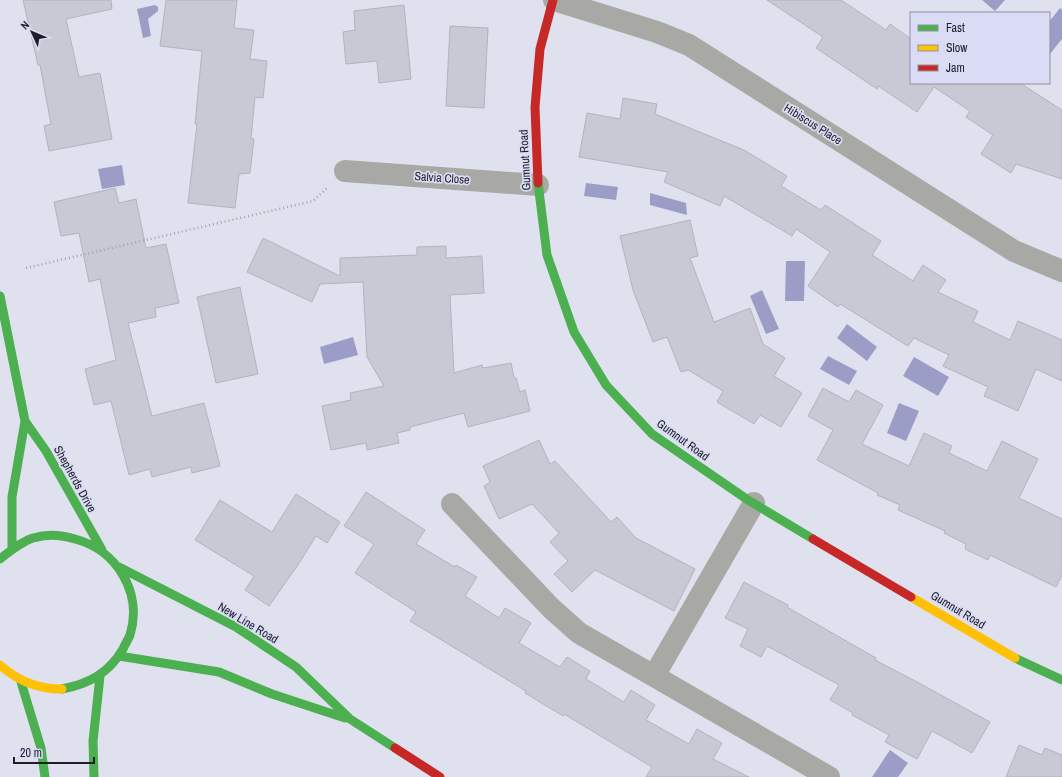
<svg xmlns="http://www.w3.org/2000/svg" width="1062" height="777" viewBox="0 0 1062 777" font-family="'Archivo Narrow',sans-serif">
  <rect width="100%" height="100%" fill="#e0e1ef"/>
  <!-- water -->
  <path fill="#9c9dc6" d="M982,0H1005L995,11Z
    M155,5L158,7V11L148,19L151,36L143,38L137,9Z
    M1060,8L1062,10V39L1050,54L1049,22Z
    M122,165L125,185L102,189L98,169Z
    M586,183L618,187L616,200L584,196Z
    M650,193L686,203L687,215L650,205Z
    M786,261H805L804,301H785Z
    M762,290L779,329L766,334L750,296Z
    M847,324L877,347L867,361L837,338Z
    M353,337L358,355L324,364L320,347Z
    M828,356L857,371L849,385L820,369Z
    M914,357L949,377L938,396L903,376Z
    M899,403L919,411L906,441L887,433Z
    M890,750L908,763L898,777H872Z"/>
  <!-- building -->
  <path fill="#c9c9d5" stroke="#b2b3be" d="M23,0H111L112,9L66,19L79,77L100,73L112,139L49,151L44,126L51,124L40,65H38Z
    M166,0H237L234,28L254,30L250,59L267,61L263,98L255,97L251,138L254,139L250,173L239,174L235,208L188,203L197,124H195L202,51L160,46Z
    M767,0H841L886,30L890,24L911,39V83H1020L1062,110V179L1016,164L1011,173L981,154L993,135L966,117L970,111L934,87L917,112L878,86L877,89L816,48L823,37Z
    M404,5L411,79L379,83L377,61L346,64L343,32L355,30L354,11Z
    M450,26L488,28L484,108L446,106Z
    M623,98L657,104L655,114L744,150L787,176L781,186L821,210L825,205L881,241L872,255L913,281L923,265L946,280L938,292L978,311L973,322L1010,340L1018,321L1062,340V381L1036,369L1018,411L984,396L988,387L943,366L949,355L914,338L908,346L840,304L838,307L808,286L830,252L796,229L792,236L724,196L720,206L664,182L668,172L579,157L587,113L620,119Z
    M115,188L119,203L136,199L146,248L166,244L179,303L155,308L156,317L128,323L152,416L204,403L220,466L192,473L191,467L152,477L150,469L129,475L111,401L94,405L85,369L116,360L100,279L89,282L79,233L61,236L54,202Z
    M690,220L698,256L690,258L714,322L750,308L763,344L785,358L774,376L802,393L781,427L760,415L754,424L717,402L723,391L688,370L681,372L667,337L653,342L633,290L620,236Z
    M263,238L340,276V258L417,255V247L446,246V258L482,256L484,293L450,295L454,373L482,365L483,368L511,363L514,377L516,378L520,392L525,390L530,411L468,427L464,413L410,427V430L397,433L399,443L367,450L366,443L331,450L322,406L351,400L350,393L384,386L367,357L363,282L320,284L312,302L247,272Z
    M240,287L258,374L216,383L197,297Z
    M823,388L849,402L856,390L883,405L862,444L909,466L924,433L952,446L949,453L987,471L1002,441L1038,459L1019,498L1062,519V575L1056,587L990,555L988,560L965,549L966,544L944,533L945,531L898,510L900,505L877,495L878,493L817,460L833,430L808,416Z
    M539,440L550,464L555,461L611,522L617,517L636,538L695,569L674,611L595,570L572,592L554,574L568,561L550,542L559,533L532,504L499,519L484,486L490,482L483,466Z
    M366,492L425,530L416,544L455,567L456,565L477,577L465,596L499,618L505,608L531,623L519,643L560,667L567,657L590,671L586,679L624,702L631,690L655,705L646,720L689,744L697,729L722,743L713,759L749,777H646L652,767L564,714L563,716L525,693L526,691L410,621L416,612L355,573L374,544L344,526Z
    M296,494L340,522L327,543L316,536L300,562L269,606L245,590L254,576L195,540L220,500L272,532Z
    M744,582L788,605L787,607L876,658L875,660L919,683L990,722L972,753L932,731L917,759L885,742L889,735L852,715L853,713L830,700L839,685L767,646L761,657L740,646L748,629L725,618Z
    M1019,745L1042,755L1045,748L1062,755V777H1006Z"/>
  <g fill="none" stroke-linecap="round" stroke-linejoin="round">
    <!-- path -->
    <path stroke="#a4a4a5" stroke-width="2.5" stroke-dasharray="1 3" stroke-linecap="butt" d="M26,268L313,201L327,188"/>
    <!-- street -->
    <path stroke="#a8a9a5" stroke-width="22" d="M554,0L657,32L689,45L1014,251L1062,271
      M345,171L538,185
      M452,504L551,608L579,633L654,676L754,503
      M654,676L829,777"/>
    <!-- fast -->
    <path stroke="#4caf50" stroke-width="9" d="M538,183L547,255L574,332L606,385L652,434L748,500L813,539
      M0,296L25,421L12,497V549
      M25,421L46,451L102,550
      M0,559C10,551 21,542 33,538C46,534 62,535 75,539C117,550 143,593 130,635C128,640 125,644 123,649C109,673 89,684 62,689
      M119,567L236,627L296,667L350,719L395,748
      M119,656L219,672L272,694L345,718
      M1015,658L1062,680
      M21,682L41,748L45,777
      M94,777L93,741L100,676"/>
    <!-- slow -->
    <path stroke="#ffc107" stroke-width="9" d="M911,597L1015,658
      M0,665C18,681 38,689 62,689"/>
    <!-- jam -->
    <path stroke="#c62828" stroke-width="9" d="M538,183L535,107L540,49L553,0
      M813,539L911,597
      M395,748L440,777"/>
  </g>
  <g text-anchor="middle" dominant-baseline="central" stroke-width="3.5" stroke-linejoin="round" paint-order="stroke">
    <!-- street labels -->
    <g font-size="12" fill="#1d1e27" stroke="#dadcf5">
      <text transform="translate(813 124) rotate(32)">Hibiscus Place</text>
      <text transform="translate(525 160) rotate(-93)">Gumnut Road</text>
      <text transform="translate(442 178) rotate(4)">Salvia Close</text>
      <text transform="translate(683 440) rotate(36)">Gumnut Road</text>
      <text transform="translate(75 479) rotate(61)">Shepherds Drive</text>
      <text transform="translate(958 610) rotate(31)">Gumnut Road</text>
      <text transform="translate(248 623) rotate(31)">New Line Road</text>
    </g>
  </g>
  <!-- legend -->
  <rect x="910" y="12" width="140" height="72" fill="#dadcf5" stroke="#8e90a3"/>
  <rect x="918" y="25" width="20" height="6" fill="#4caf50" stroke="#8e90a3"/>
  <text x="946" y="32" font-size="12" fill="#1d1e27">Fast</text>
  <rect x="918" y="45" width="20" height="6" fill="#ffc107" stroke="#8e90a3"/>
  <text x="946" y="52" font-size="12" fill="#1d1e27">Slow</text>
  <rect x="918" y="65" width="20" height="6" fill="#c62828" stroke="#8e90a3"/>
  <text x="946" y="72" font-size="12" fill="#1d1e27">Jam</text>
  <!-- north arrow -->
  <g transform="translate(32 32) rotate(314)" stroke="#dadcf5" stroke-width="3" paint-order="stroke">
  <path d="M0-3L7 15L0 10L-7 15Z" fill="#1d1e27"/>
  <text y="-6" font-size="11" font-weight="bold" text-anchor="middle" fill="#1d1e27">N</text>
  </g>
  <!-- scale -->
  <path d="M14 757v6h80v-6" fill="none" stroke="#1d1e27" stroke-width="2"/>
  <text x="20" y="757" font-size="12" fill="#1d1e27" stroke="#dadcf5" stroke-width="3" paint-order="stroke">20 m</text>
</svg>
